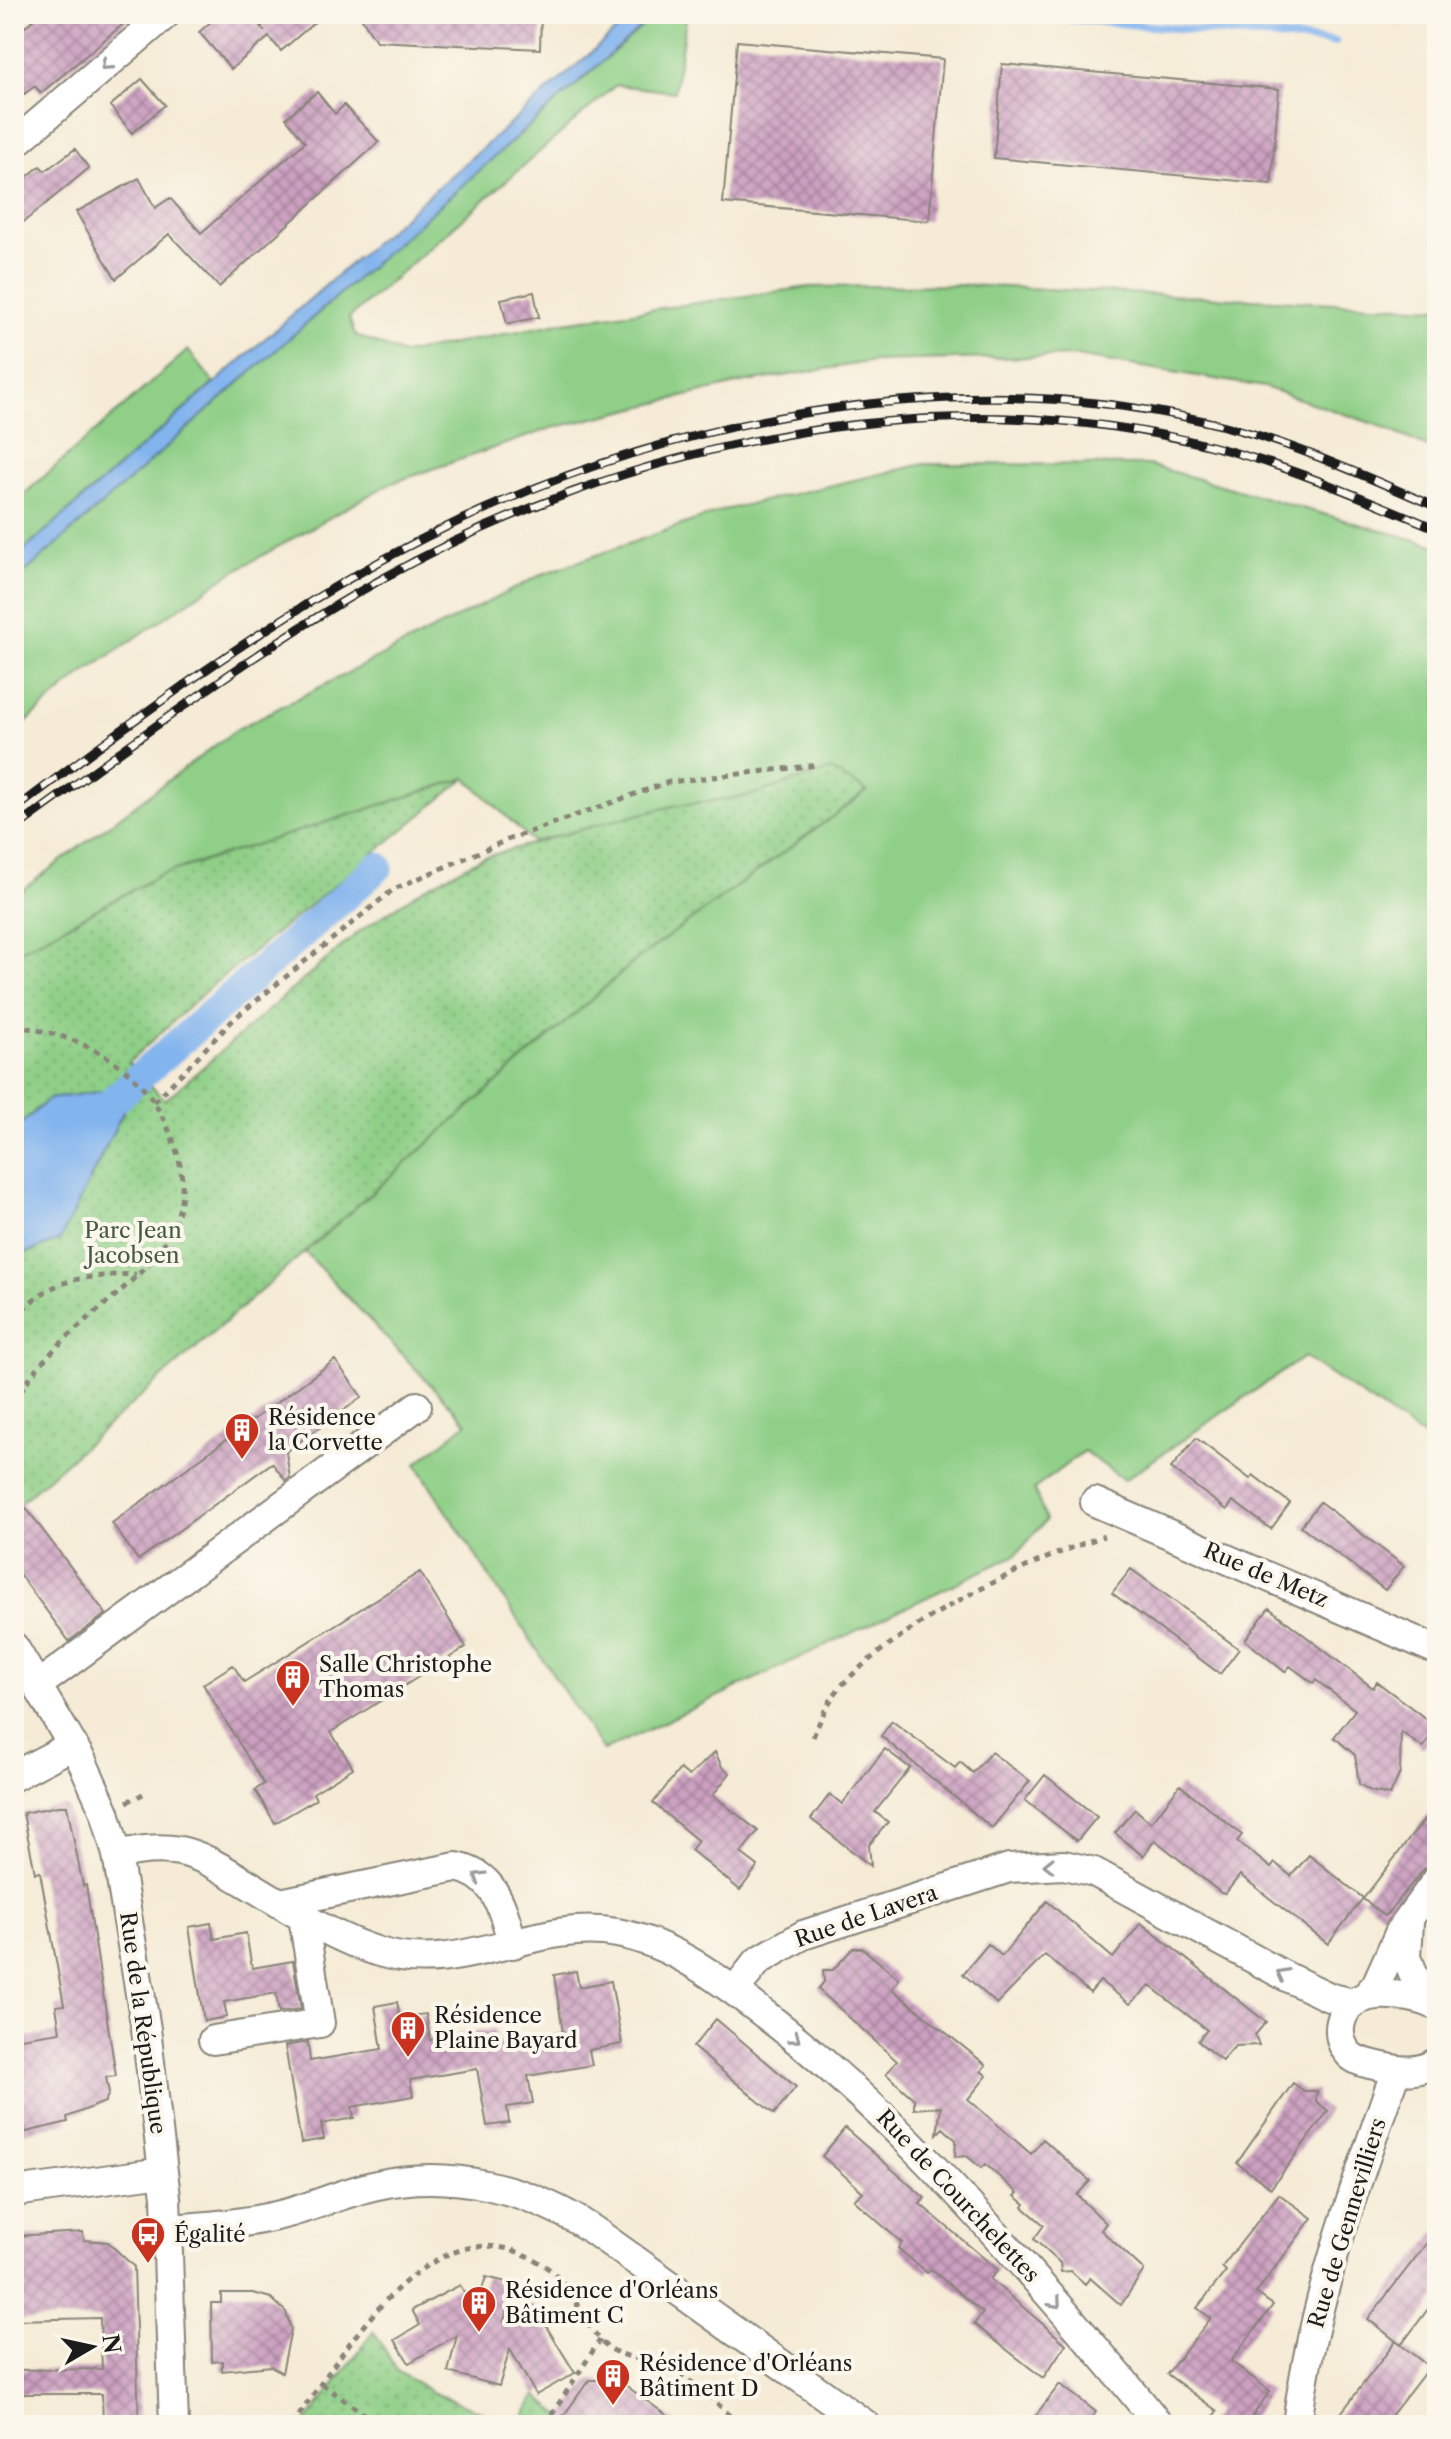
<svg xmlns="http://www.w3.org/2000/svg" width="1451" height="2439" viewBox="0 0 1451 2439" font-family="'Libre Caslon Text',serif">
  <defs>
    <pattern id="park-dots" width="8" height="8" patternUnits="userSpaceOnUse" patternTransform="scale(2)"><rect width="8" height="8" fill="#8fcf87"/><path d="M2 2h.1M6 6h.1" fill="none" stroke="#7bb174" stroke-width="1.8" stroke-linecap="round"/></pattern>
    <pattern id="building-cross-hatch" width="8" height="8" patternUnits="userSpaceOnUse" patternTransform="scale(2)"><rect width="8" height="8" fill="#cca0c1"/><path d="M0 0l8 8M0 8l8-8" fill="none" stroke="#a5829c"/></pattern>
  </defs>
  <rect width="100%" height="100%" fill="#fbf7ec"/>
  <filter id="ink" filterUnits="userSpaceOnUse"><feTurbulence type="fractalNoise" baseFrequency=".0125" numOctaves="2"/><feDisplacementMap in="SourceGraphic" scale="16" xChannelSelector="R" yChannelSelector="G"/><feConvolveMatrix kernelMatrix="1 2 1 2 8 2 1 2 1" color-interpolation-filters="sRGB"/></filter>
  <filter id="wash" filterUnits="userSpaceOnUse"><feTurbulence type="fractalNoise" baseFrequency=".006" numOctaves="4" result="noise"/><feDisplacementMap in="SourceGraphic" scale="32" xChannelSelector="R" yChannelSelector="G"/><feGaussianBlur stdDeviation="1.8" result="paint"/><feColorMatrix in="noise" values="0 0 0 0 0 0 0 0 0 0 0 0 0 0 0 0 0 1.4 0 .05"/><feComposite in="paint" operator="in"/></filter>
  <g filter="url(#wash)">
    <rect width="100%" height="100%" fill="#f5ebd6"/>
    <!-- grass -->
    <path fill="#8fcf87" stroke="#567652" stroke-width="2" d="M656,14H687L674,92L616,85L349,318L355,335L403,354L564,322L809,287L965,285L1437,308V451L1377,425L1264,387L1076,356L874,361L741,383L552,428L389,484L226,576L78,677L14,733V582Z
      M188,350L214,383L14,559V503Z
      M924,464L1149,465L1437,546V1446L1304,1357L1124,1480L1084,1451L1034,1489L1046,1520L1016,1555L603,1751L416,1464L467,1423L305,1252L636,960L866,792L831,770L748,796L673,806L533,842L466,778L160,875L14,954V896L237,729L543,574L724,510Z"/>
    <!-- park -->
    <path fill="url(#park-dots)" stroke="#567652" stroke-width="2" d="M831,770L867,791L636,960L14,1508V954L160,875L466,778L210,987L128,1063L165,1100L357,933L423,889L481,858L604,823L673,806L748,796Z
      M374,2331L397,2371L432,2392L515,2425H304Z
      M536,2395L563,2417L559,2425H519Z"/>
    <!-- water -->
    <path fill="#82b4ee" stroke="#4f6885" stroke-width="2" d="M635,14H656L14,582V559Z
      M129,1082L135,1088L60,1240L14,1258V1130L49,1099L122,1088Z"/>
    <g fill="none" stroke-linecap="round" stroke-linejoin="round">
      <!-- stream -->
      <path stroke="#82b4ee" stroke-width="8" d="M1015,14L1335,42"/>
      <!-- canal -->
      <path stroke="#82b4ee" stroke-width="30" d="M102,1110L378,867"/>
    </g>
    <g id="blocks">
      <!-- building -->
      <path fill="url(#building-cross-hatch)" d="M40,14H135L41,93L35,86L24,94L14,81V36Z
        M220,14H250L265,32L261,27L278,14H324L281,51L269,37L231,69L199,32Z
        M359,14H541L540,49L376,41Z
        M737,41L943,59L929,221L723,203Z
        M1002,64L1279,89L1271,184L994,158Z
        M142,79L165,105L132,133L110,106Z
        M317,92L335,114L344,105L379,142L219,287L169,234L116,279L76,212L139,178L155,208L170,198L201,233L305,142L286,118Z
        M75,149L89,168L14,230V188L40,166L45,171Z
        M534,292L539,317L507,324L501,299Z
        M335,1360L362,1397L286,1452L290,1478L286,1481L272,1463L138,1560L112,1523Z
        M1196,1438L1250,1479L1253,1475L1290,1503L1271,1529L1233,1501L1227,1510L1171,1468Z
        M14,1492L106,1614L69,1641L14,1567Z
        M1320,1502L1404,1566L1385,1590L1301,1526Z
        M1131,1569L1239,1649L1220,1674L1112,1593Z
        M420,1572L466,1647L331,1732L353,1768L313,1793L316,1799L275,1823L255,1790L264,1784L203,1684L233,1665L244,1682Z
        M1269,1608L1373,1688L1377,1682L1437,1727L1423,1748L1401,1732L1400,1773L1390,1795L1371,1791L1359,1784L1355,1755L1334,1737L1355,1710L1316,1680L1313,1683L1290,1666L1285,1672L1245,1640Z
        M892,1721L955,1768L960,1762L973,1773L991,1752L1030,1781L992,1828L881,1736Z
        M885,1749L910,1768L875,1812L888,1822L869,1845L871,1866L811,1819L830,1794L842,1804Z
        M715,1752L722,1767L730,1773L713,1795L758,1831L741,1853L758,1866L740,1890L691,1850L698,1841L653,1803L680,1769L689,1776Z
        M1045,1775L1097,1817L1077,1841L1025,1800Z
        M1180,1785L1242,1835L1237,1841L1271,1868L1275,1863L1291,1876L1309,1855L1363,1898L1328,1944L1240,1875L1225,1894L1221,1893L1155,1840L1143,1856L1115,1833L1135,1809L1151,1823Z
        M1437,1803V1863L1424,1869L1385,1916L1363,1899Z
        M58,1806H67L83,1886L86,1885L116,2076L106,2077L109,2093L105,2102L67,2117L68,2122L14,2135V2039L60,2032L56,2006L64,2005L40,1872L35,1873L23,1813Z
        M1047,1901L1113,1958L1141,1923L1266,2022L1255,2035L1259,2045L1235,2046L1222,2061L1198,2041L1207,2030L1150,1986L1130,2004L1100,1981L1090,1993L1045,1955L997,2004L963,1974L988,1944L1002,1956Z
        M211,1923L214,1939L246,1933L252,1968L293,1961L301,2009L279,2012L276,1993L224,2002L227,2017L204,2021L189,1927Z
        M853,1948H862L899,1979L892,1989L986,2065L981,2071L987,2076L968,2099L1031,2154L1043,2139L1090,2181L1077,2195L1106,2223L1101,2230L1144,2270L1121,2305L1090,2278L1085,2284L1071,2271L1061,2272L1060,2263L1034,2239L1044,2225L1023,2207L1025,2204L1015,2196L1018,2193L985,2164L981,2168L967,2156L955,2157L956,2140L943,2128L937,2134L941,2107L914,2109V2099L886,2074L897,2061L818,1989L824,1982L823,1970H833Z
        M576,1971L579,1987L611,1981L622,2044L589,2050L592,2065L528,2076L533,2103L507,2107L509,2123L487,2126L477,2069L410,2080L413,2096L352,2107L354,2118L321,2124L324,2139L301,2143L285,2046L308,2042L310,2061L382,2049L375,2006L397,2002L400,2017L426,2014L430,2040L494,2029L497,2044L563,2033L554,1975Z
        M716,2019L796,2087L774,2114L693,2047Z
        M1293,2083L1304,2091H1317L1316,2101L1328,2111L1271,2188L1237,2163Z
        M845,2128L925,2198L920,2204L998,2270L990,2279L1066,2344L1043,2378L974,2324L983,2313L931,2269L927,2273L898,2248L902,2243L854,2200L863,2192L822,2156Z
        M1279,2194L1312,2218L1256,2293L1273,2305L1231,2361L1270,2391L1246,2425H1207L1217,2411L1167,2374L1211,2318L1197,2308L1226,2271L1222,2267Z
        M1437,2230V2297L1401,2345L1368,2319Z
        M83,2232L84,2240L108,2242L134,2267L139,2425H103L102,2394H14V2370L102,2369L100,2318L14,2320V2236Z
        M486,2277L514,2284L504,2321L533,2305L575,2373L536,2395L510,2349L499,2386L448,2372L457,2335L409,2363L395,2340L420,2325L412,2310L460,2285L475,2311Z
        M221,2293H253L271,2298L286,2312L291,2329L282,2373L271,2366L222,2371V2361L212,2362L211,2303H221Z
        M1396,2341L1429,2367L1384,2425H1332Z
        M589,2380H598L613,2391L621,2382L680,2425H557Z
        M1060,2384L1096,2412L1087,2425H1028Z"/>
    </g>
  </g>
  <g filter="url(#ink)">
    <use href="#blocks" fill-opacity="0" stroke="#888479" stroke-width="2"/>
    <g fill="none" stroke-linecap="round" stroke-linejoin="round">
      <!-- minor casing -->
      <g stroke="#888479" stroke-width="32">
        <path id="minor" d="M14,144L166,14
          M1095,1502L1437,1650
          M14,1647L82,1761L105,1812L117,1855L146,2029L166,2197L174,2425
          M38,1685L417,1406
          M14,1776L73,1745
          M117,1855C139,1850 158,1847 180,1851C203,1856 223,1869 243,1881C287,1907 330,1937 379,1952C461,1978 535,1918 617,1933C673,1943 723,1982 767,2016C874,2099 963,2196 1052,2298C1088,2340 1125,2381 1159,2425
          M280,1903L456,1867C497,1875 502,1909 513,1944
          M1409,1922L1407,1957L1423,2000
          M734,1991L758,1961L803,1935L1009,1868L1064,1865L1094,1872L1287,1977L1329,1997L1353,2003
          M1364,1998L1376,1985L1401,1929L1437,1880
          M1437,2006C1419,1996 1377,1990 1358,2000C1338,2010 1334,2038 1349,2054C1357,2063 1372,2064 1383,2067C1402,2072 1420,2073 1437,2062
          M213,2040L320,2023L303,1917
          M14,2192L163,2172
          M168,2229C206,2226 246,2224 284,2214C315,2206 345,2192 377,2185C451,2168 531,2189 593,2230L866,2425
          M1297,2425C1312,2301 1355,2187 1396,2070"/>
      </g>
      <!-- path -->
      <path stroke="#888479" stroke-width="5" stroke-dasharray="6 6" stroke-linecap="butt" d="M14,1026C69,1033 128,1057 157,1107C247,1263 70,1293 14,1403
        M154,1102L235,1018L394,889L507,840L669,782L818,765
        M14,1318C53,1276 82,1277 136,1274
        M14,1449L17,1456
        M813,1737C821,1718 829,1699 843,1684C904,1621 1022,1564 1104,1536
        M127,1802L147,1792
        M322,2384L379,2425
        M292,2425C346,2351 436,2186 549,2269C576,2290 582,2325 607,2346C623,2359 645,2358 664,2366C693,2379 717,2403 740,2425
        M545,2425L600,2340"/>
      <!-- minor -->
      <use href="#minor" stroke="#fff" stroke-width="28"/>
      <!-- rail casing -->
      <g stroke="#1c1c1c" stroke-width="9">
        <path id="rail" d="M14,810C145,711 281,610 428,536C661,419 947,362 1204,421C1286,439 1361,475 1437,507
          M14,829C133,743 251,652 380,580C625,443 935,375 1211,446C1289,466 1363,498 1437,529"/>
      </g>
      <!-- rail -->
      <use href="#rail" stroke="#fbf7ec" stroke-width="6" stroke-dasharray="18" stroke-linecap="butt"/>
    </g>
    <!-- one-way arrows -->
    <defs><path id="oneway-chevron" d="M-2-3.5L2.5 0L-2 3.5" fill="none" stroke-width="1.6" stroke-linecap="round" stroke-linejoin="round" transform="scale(2)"/></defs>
    <g stroke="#999">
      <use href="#oneway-chevron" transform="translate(106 65) rotate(139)"/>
      <use href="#oneway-chevron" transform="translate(1049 1865) rotate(-180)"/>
      <use href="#oneway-chevron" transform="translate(479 1877) rotate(-148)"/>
      <use href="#oneway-chevron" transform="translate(1282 1974) rotate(-152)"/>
      <use href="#oneway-chevron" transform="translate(795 2038) rotate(38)"/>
      <use href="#oneway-chevron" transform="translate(1056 2303) rotate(49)"/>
    </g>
  </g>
  <!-- icons -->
  <defs>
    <g id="building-pin" transform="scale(1.8)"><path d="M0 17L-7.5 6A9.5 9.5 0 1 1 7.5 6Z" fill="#c8321e" stroke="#fbf7ec"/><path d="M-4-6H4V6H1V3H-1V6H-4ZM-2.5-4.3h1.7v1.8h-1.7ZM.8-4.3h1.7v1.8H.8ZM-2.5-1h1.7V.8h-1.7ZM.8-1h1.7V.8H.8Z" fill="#fff"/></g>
    <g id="bus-pin" transform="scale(1.8)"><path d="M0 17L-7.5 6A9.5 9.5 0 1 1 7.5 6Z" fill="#c8321e" stroke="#fbf7ec"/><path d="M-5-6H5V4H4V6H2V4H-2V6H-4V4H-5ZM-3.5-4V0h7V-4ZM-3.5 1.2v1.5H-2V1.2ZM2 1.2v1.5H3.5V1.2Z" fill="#fff"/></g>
  </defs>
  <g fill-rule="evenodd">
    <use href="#building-pin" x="242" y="1430"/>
    <use href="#building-pin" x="293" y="1677"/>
    <use href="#building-pin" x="408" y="2028"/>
    <use href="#bus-pin" x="148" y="2234"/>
    <use href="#building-pin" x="479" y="2303"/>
    <use href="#building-pin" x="613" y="2376"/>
  </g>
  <g text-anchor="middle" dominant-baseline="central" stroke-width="8" stroke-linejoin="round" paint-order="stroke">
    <!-- park labels -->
    <g font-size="22" fill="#445b41" stroke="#fbf7ec">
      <text x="133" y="1230">Parc Jean<tspan x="133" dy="25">Jacobsen</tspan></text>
    </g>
    <!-- poi labels -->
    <g font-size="22" fill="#1c1c1c" stroke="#fbf7ec" text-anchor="start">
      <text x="268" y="1417">Résidence<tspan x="268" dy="25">la Corvette</tspan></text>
      <text x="319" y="1664">Salle Christophe<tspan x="319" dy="25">Thomas</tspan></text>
      <text x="434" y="2015">Résidence<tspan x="434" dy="25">Plaine Bayard</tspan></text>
      <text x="174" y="2234">Égalité</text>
      <text x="505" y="2290">Résidence d'Orléans<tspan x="505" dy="25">Bâtiment C</tspan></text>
      <text x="639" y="2363">Résidence d'Orléans<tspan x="639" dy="25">Bâtiment D</tspan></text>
    </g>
    <!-- street labels -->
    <g font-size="22" fill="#1c1c1c" stroke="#fbf7ec">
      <text transform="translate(1266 1575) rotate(23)">Rue de Metz</text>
      <text transform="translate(866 1916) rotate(-19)">Rue de Lavera</text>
      <text transform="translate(143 2023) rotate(82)">Rue de la République</text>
      <text transform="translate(958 2196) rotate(47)">Rue de Courchelettes</text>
      <text transform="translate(1347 2223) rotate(-73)">Rue de Gennevilliers</text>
    </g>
  </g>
  <!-- margin -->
  <rect width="1451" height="2439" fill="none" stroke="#fbf7ec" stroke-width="48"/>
  <!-- north arrow -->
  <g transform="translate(92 2347) rotate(81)" stroke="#fbf7ec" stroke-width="6" paint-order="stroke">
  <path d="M0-6L14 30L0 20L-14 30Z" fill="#1c1c1c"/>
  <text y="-12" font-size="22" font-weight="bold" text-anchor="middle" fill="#1c1c1c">N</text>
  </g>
</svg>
